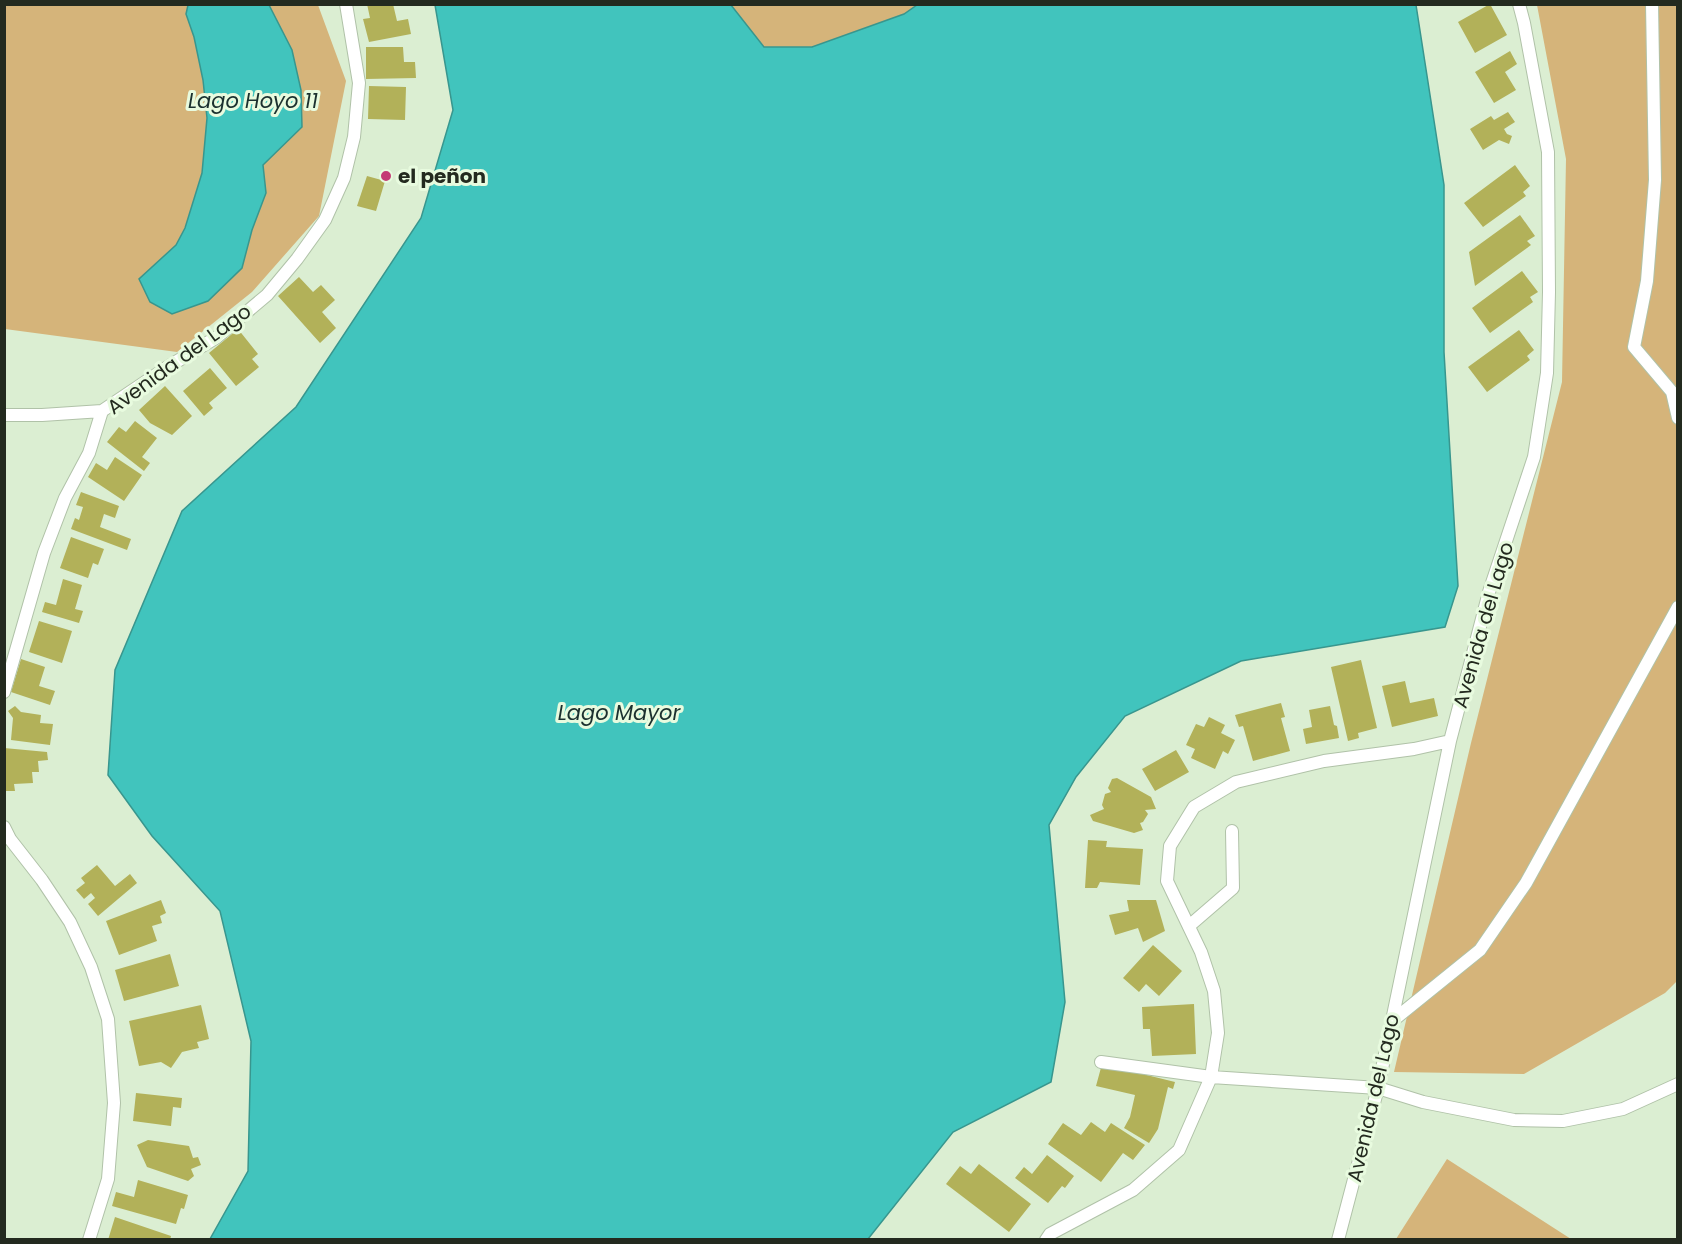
<svg xmlns="http://www.w3.org/2000/svg" width="1682" height="1244" viewBox="0 0 1682 1244" font-family="Poppins,sans-serif">
  <rect width="100%" height="100%" fill="#dbeed2"/>
  <!-- green -->
  <path fill="#d5b47a" d="M5,5H318L346,81L319,216L252,292L177,352L5,329Z
    M731,5H917L904,14L812,47H764Z
    M1537,5H1677V981L1665,993L1524,1074L1394,1072L1471,743L1562,382L1566,159Z
    M1447,1159L1571,1239H1396Z"/>
  <!-- water -->
  <path fill="#41c4bd" stroke="#38968e" stroke-width="1.5" d="M188,5H269L292,50L301,90L302,127L263,165L266,193L252,230L242,268L208,301L172,314L150,302L139,279L176,245L185,228L202,173L207,118L203,80L194,37L186,14Z
    M435,5H731L764,47H812L904,14L917,5H1416L1444,185V352L1458,586L1445,627L1241,661L1125,716L1076,777L1049,825L1065,1002L1051,1082L953,1132L868,1239H210L248,1171L251,1041L220,911L152,836L108,775L115,670L182,511L296,407L421,218L453,110Z"/>
  <!-- building -->
  <path fill="#b2b159" d="M367,4H393L397,21L408,19L411,34L369,42L363,19L370,18Z
    M1490,4L1507,35L1475,53L1458,22Z
    M366,47H403L404,62H415L416,78L366,79Z
    M1510,51L1517,64L1505,72L1516,90L1494,103L1475,72Z
    M369,86L406,87L405,120L368,119Z
    M1508,112L1515,122L1504,129L1507,134L1512,136L1509,144L1499,140L1483,150L1470,129L1491,116L1494,120Z
    M1515,165L1530,186L1523,192L1526,196L1483,227L1464,203Z
    M367,176L385,181L376,211L357,206Z
    M1520,215L1535,236L1527,241L1531,245L1475,286L1469,252Z
    M1522,271L1538,292L1530,297L1533,302L1490,333L1472,308Z
    M299,277L313,292L321,285L335,300L322,312L336,328L320,343L278,296Z
    M238,329L258,354L252,359L259,367L236,386L209,353Z
    M1519,330L1534,350L1527,356L1530,360L1487,392L1468,367Z
    M210,368L227,388L209,403L213,408L204,416L183,391Z
    M165,386L192,416L172,435L150,423L139,410Z
    M135,421L157,438L142,457L150,463L144,471L107,442L119,427L126,432Z
    M115,457L142,475L124,501L88,477L96,463L107,470Z
    M81,492L119,506L115,518L104,514L100,527L131,539L127,550L71,529L75,518L79,520L83,507L76,505Z
    M71,537L104,549L98,565L93,563L88,578L60,568Z
    M63,579L82,585L75,609L83,611L79,623L42,612L45,602L56,605Z
    M39,621L72,631L62,663L29,652Z
    M21,659L45,667L39,686L55,691L50,705L11,692Z
    M1361,660L1377,728L1358,733L1359,738L1348,741L1331,667Z
    M1405,681L1410,703L1434,698L1438,716L1392,727L1382,686Z
    M1281,703L1285,717L1281,718L1290,751L1253,761L1243,726L1239,727L1235,715Z
    M15,706L21,712L41,715L40,723L53,724L50,745L11,740L13,718L8,711Z
    M1330,706L1334,725L1337,726L1339,738L1306,744L1303,729L1312,727L1309,710Z
    M1209,717L1225,725L1221,733L1235,740L1228,754L1223,751L1215,769L1191,758L1195,749L1186,745L1196,724L1204,727Z
    M4,748L47,752L48,760L38,761L39,772H32L33,783L14,784L15,791H5Z
    M1176,750L1189,772L1155,791L1142,769Z
    M1117,778L1151,797L1156,809L1145,810L1148,814L1143,822L1140,823L1143,830L1134,833L1093,821L1090,815L1104,809L1102,805L1105,794L1111,792L1108,788L1112,779Z
    M1088,840L1107,841L1106,847L1143,849L1140,885L1100,882L1097,888H1085Z
    M97,865L115,886L130,874L137,883L98,916L88,904L95,898L91,893L84,899L76,890L85,883L81,878Z
    M161,900L166,913L160,916L162,923L152,926L157,941L119,955L106,921Z
    M1127,900H1156L1165,931L1143,942L1138,928L1115,935L1109,915L1129,911Z
    M1153,945L1182,971L1159,996L1146,984L1139,992L1123,978Z
    M170,954L179,986L124,1001L115,970Z
    M1194,1004L1196,1054L1152,1056L1150,1029H1143L1142,1007Z
    M201,1005L209,1039L197,1042L199,1048L182,1052L171,1068L161,1062L139,1066L129,1021Z
    M1102,1064L1175,1082L1173,1089L1168,1087L1158,1129L1149,1143L1124,1128L1130,1117L1135,1095L1096,1086Z
    M136,1093L182,1098L181,1108L173,1107L171,1126L133,1121Z
    M1091,1122L1105,1132L1111,1123L1145,1145L1133,1160L1123,1153L1101,1182L1048,1144L1063,1123L1081,1135Z
    M148,1140L189,1146L193,1158L198,1157L201,1165L191,1169L194,1176L188,1181L147,1167L137,1145Z
    M1047,1155L1074,1176L1065,1188L1062,1186L1048,1203L1015,1178L1024,1167L1032,1174Z
    M979,1164L1031,1204L1009,1232L946,1184L960,1166L971,1174Z
    M138,1180L188,1195L184,1209L181,1208L176,1224L112,1206L116,1192L134,1197Z
    M115,1217L171,1236L170,1240H108Z"/>
  <g fill="none" stroke-linecap="round" stroke-linejoin="round">
    <!-- street casing -->
    <g stroke="#b0c2a8" stroke-width="14">
      <path id="street" d="M1652,4L1655,180L1647,281L1634,347L1672,392L1678,418
        M4,415H42L102,411
        M4,692L44,553L65,498L89,453L102,411L166,368L217,337L267,295L297,259L325,220L344,178L354,137L359,83L346,4
        M4,827L10,839L42,880L70,922L91,967L108,1019L114,1103L108,1179L89,1240
        M1189,926L1233,888L1232,831
        M1391,1022L1480,950L1526,883L1678,607
        M1101,1062L1211,1077L1378,1088L1423,1102L1514,1120L1563,1121L1623,1109L1678,1084
        M1046,1240L1050,1234L1133,1190L1179,1150L1211,1077L1218,1033L1214,991L1201,952L1167,881L1170,846L1194,807L1236,782L1324,761L1414,749L1450,741
        M1338,1240L1378,1088L1450,741L1489,592L1534,457L1547,373L1549,292L1548,152L1524,23L1519,4"/>
    </g>
    <!-- street -->
    <use href="#street" stroke="#fff" stroke-width="12"/>
  </g>
  <!-- markers -->
  <circle fill="#c43a74" stroke="#e8fbdf" stroke-width="2" cx="386" cy="176" r="6"/>
  <g text-anchor="middle" dominant-baseline="central" stroke-width="6" stroke-linejoin="round" paint-order="stroke">
    <!-- poi labels -->
    <g font-size="20" font-weight="bold" fill="#232a1f" stroke="#e8fbdf" text-anchor="start">
      <text x="398" y="176">el peñon</text>
    </g>
    <!-- street labels -->
    <g font-size="20" fill="#232a1f" stroke="#e8fbdf">
      <text transform="translate(179 359) rotate(-36)">Avenida del Lago</text>
      <text transform="translate(1483 625) rotate(-74)">Avenida del Lago</text>
      <text transform="translate(1373 1098) rotate(-77)">Avenida del Lago</text>
    </g>
    <!-- water labels -->
    <g font-size="21" font-style="italic" fill="#1b312f" stroke="#e8fbdf">
      <text x="253" y="100">Lago Hoyo 11</text>
      <text x="619" y="712">Lago Mayor</text>
    </g>
  </g>
  <!-- border -->
  <rect width="1682" height="1244" fill="none" stroke="#232a1f" stroke-width="12"/>
</svg>
